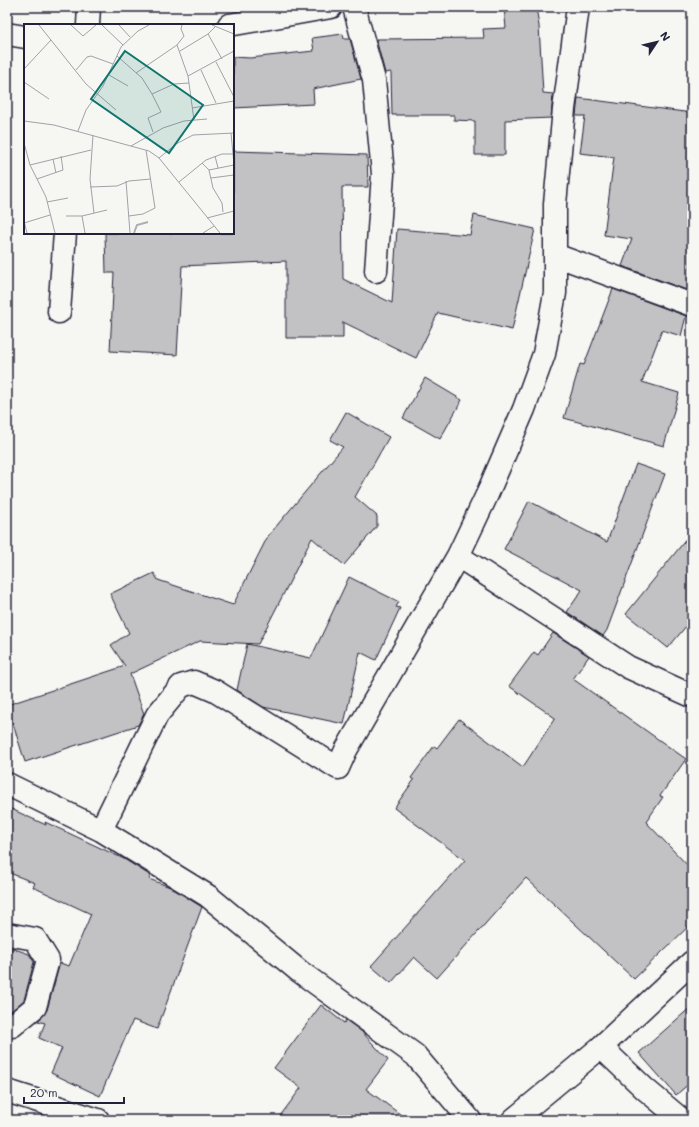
<svg xmlns="http://www.w3.org/2000/svg" width="699" height="1127" viewBox="0 0 699 1127" font-family="Mali,sans-serif">
  <rect width="100%" height="100%" fill="#f6f6f2"/>
  <filter id="ink" filterUnits="userSpaceOnUse"><feTurbulence type="fractalNoise" baseFrequency=".025" numOctaves="2"/><feDisplacementMap in="SourceGraphic" scale="8" xChannelSelector="R" yChannelSelector="G"/><feConvolveMatrix kernelMatrix="1 2 1 2 8 2 1 2 1" color-interpolation-filters="sRGB"/></filter>
  <g filter="url(#ink)">
    <!-- building -->
    <path fill="#c2c2c4" stroke="#22223b" d="M504,7H536L539,26L543,93L553,94L551,118L505,120V155H475V121L454,120V115H392L391,72L385,73L376,39L484,38L483,29L506,28Z
      M343,34L344,39H350L361,79L313,89L314,104L233,108V57L250,58L314,51L312,38Z
      M578,98L692,113V161L688,194L692,195V292L622,266L632,239L604,235L614,157L580,153L585,116H576Z
      M233,151L367,155L368,187H342L343,279L392,303L397,229L470,235L474,215L535,229L512,330L438,313L416,358L343,322V338H286V261L182,266L177,355L110,351L114,273H106L105,233H233Z
      M613,289L686,316L681,336L662,330L642,382L679,393L664,446L564,418L580,364L584,365Z
      M425,378L462,400L440,439L403,418Z
      M346,412L389,437L355,497L377,516V526L344,565L312,538L258,644L200,641L130,674L144,714L138,725L25,762L7,705L125,666L111,645L129,633L110,594L154,573L158,580L233,605L268,536L343,447L330,440Z
      M636,464L665,474L607,630L603,636L567,612L582,590L504,549L529,501L607,542Z
      M692,532V619L668,648L626,614Z
      M349,577L399,602L396,607L400,608L376,660L360,652L344,724L263,707L237,690L247,644L311,658Z
      M553,633L589,656L573,679L686,759L660,796L663,797L646,822L692,870V923L634,979L526,878L437,978L414,957L391,983L371,966L465,860L394,808L414,780L411,778L434,746L437,748L459,719L523,767L555,718L509,686L534,652L538,655Z
      M7,807L46,825L45,822L124,859L151,876L149,879L170,887L202,907L157,1029L133,1020L100,1096L51,1073L62,1048L39,1038L45,1023L38,1021L43,1016L47,1010L60,963L69,966L91,914L33,887L35,883L7,872Z
      M12,948L29,954L34,962L24,1000L9,1013L7,1012V966Z
      M321,1005L344,1023L346,1020L361,1031L388,1060L366,1089L408,1120H277L301,1088L274,1068Z
      M692,1006V1081L676,1095L639,1053Z"/>
    <g fill="none" stroke-linecap="round" stroke-linejoin="round">
      <!-- minor casing -->
      <g stroke="#22223b" stroke-width="25">
        <path id="minor" d="M354,7L374,80L383,174L376,271
          M88,25L89,7
          M229,25L331,7
          M7,34L25,37
          M555,255L692,305
          M59,312L65,233
          M458,556L628,667L692,696
          M7,784L101,830L208,896L299,971L415,1055L470,1120
          M101,830L157,715L181,686L194,682L215,691L338,768L346,750L458,556L486,497L524,409L544,354L555,293V204L564,109L578,7
          M7,934L35,939L48,960L35,1007L12,1026L7,1025
          M601,1047L645,1089L682,1120
          M7,1091L98,1120
          M513,1120L601,1047L692,962"/>
      </g>
      <!-- minor -->
      <use href="#minor" stroke="#f6f6f2" stroke-width="22"/>
    </g>
  </g>
  <!-- overview -->
  <g transform="translate(24 24)">
    <rect width="210" height="210" fill="#f6f6f2"/>
    <path fill="none" stroke="#adadb3" stroke-width="2" d="M110,209L113,201L124,198"/>
    <path fill="none" stroke="#a1a1a9" stroke-width="1" d="M15,1L62,60L92,86M47,1L59,12L72,1M78,1L99,21M95,1L106,13M188,1L210,10M184,10L198,35M153,21L164,52L170,96M156,27L184,10L192,2M93,32L118,54L128,70L137,88L124,94L129,108M192,38L210,73M0,45L27,16M52,46L63,33L67,32L89,40M177,46L192,79M112,49L153,21L160,12L157,5L158,1M85,51L104,62M164,52L210,27M0,58L25,75M128,70L150,60L165,59M168,84L210,77M0,97L30,101L125,127L135,134L196,209M54,107L62,86L79,62L97,23L114,7L125,1M69,111L66,155L70,189M0,119L6,141L22,173L31,209M107,122L139,104L160,97L183,95M191,132L194,144M135,134L152,120L169,111L210,109M29,135L32,149M178,139L185,146L189,164L198,179L199,188M6,141L67,126M185,146L210,141L207,109M187,154L210,151M13,155L39,146L37,132M102,157L106,209M155,158L182,136L198,130H209M66,163L93,162L105,157L127,155M23,178L44,174M42,192H58L83,186M58,192L61,209M105,192L119,190L131,184L122,126M183,194L210,187M0,197L3,209M0,199L26,191M179,209L190,202"/>
    <path fill="#0f766e" fill-opacity="0.15" stroke="#0f766e" stroke-width="2" d="M101,27L179,81L145,129L67,75Z"/>
    <rect width="210" height="210" fill="none" stroke="#22223b" stroke-width="2"/>
  </g>
  <!-- margin -->
  <rect width="699" height="1127" fill="none" stroke="#f6f6f2" stroke-width="24"/>
  <rect x="12" y="12" width="675" height="1103" fill="none" stroke="#22223b" stroke-width="1.5" filter="url(#ink)"/>
  <!-- north arrow -->
  <g transform="translate(657 42) rotate(55)" stroke="#f6f6f2" stroke-width="3" paint-order="stroke">
  <path d="M0-3L7 15L0 10L-7 15Z" fill="#22223b"/>
  <text y="-6" font-size="11" font-weight="bold" text-anchor="middle" fill="#22223b">N</text>
  </g>
  <!-- scale -->
  <path d="M24 1097v6h100v-6" fill="none" stroke="#22223b" stroke-width="2"/>
  <text x="30" y="1097" font-size="12" fill="#22223b" stroke="#f6f6f2" stroke-width="3" paint-order="stroke">20 m</text>
</svg>
